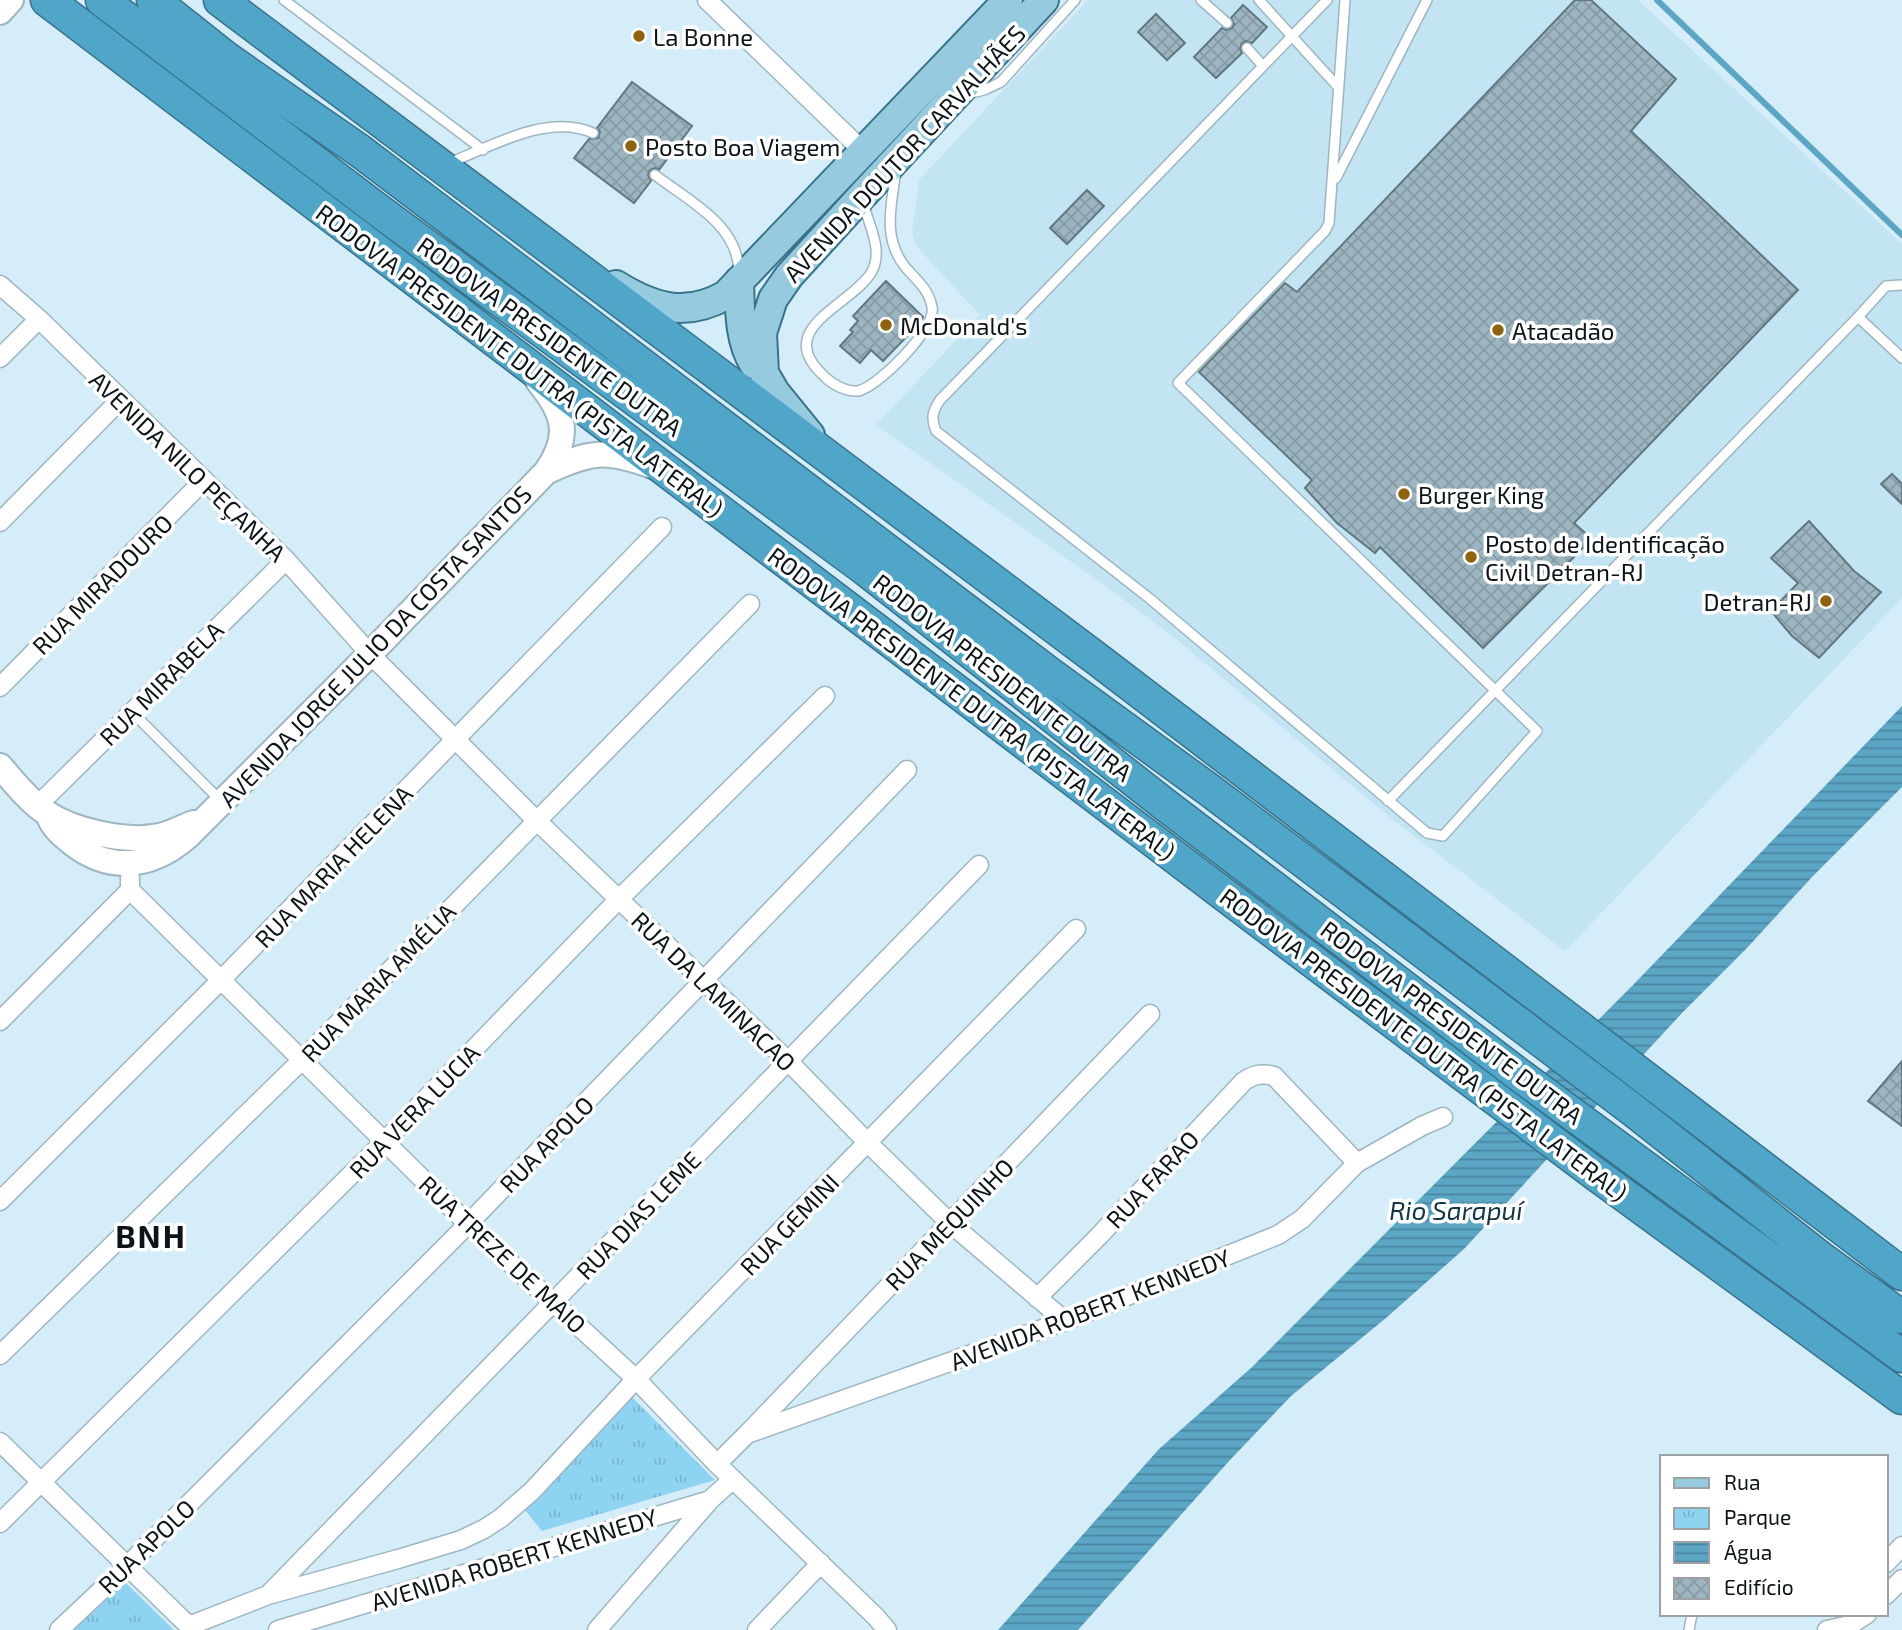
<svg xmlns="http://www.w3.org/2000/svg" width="1902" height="1630" viewBox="0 0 1902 1630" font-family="'Exo 2',sans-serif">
  <defs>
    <pattern id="park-tufts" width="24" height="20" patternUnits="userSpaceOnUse" patternTransform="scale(1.75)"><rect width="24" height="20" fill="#8ed4f2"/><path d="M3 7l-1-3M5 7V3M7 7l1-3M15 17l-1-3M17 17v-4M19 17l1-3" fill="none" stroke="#79b5cf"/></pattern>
    <pattern id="water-rules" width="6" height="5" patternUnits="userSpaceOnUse" patternTransform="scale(1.75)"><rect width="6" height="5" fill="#5ca6c5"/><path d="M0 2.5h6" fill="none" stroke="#4a869f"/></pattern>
    <pattern id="building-cross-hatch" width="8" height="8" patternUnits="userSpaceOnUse" patternTransform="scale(1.75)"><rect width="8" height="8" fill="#9db5c0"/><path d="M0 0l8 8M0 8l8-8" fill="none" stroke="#869ba4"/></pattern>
  </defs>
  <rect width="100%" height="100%" fill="#d4edf8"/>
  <!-- built -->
  <path fill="#c2e4f3" d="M1088,0H1638L1902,244V598L1565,951L1397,823L1171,635L1096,579L876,425L980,315L917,247L914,240L912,232L919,180Z"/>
  <!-- park -->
  <path fill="url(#park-tufts)" d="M628,1393L715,1480L542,1531L525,1510Z
    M124,1581L174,1630H73Z"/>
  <!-- water -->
  <path fill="url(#water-rules)" d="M1902,706V787L1813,876L1745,950L1682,1013L1464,1249L1386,1318L1291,1396L1230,1460L1078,1630H998L1159,1449L1251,1368L1634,984Z"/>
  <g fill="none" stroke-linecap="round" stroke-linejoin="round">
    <!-- stream -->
    <path stroke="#5ca6c5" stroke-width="6" d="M1657,0L1902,235"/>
  </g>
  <!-- building -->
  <path fill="url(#building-cross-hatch)" stroke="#617781" stroke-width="2" d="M1575,0H1591L1676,79L1631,131L1798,290L1574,523L1592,539L1483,648L1380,547L1375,553L1337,523L1305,488L1312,480L1199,372L1285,283L1297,292Z
    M1243,5L1267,27L1252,43L1246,41L1242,43L1240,49L1242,53L1216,78L1194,57L1222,28L1226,30L1232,28L1234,24L1231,18Z
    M1156,14L1185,43L1167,60L1138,32Z
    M632,82L692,126L659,170L655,168L650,170L648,175L651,181L634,203L574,158L589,139L598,138L600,132L597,128Z
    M1087,190L1104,206L1067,244L1050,228Z
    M886,281L923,317L920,323L883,361L871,350L860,363L840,346L853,332L850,330L858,321L853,316Z
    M1892,474L1902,484V504L1881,484Z
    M1809,521L1854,571L1881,592L1819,658L1792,636L1771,611L1798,583L1771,558Z
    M1902,1061V1126L1868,1101Z"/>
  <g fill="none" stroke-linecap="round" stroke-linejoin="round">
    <!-- lane casing -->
    <g stroke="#9eb6c1" stroke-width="12">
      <path id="lane" d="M284,0L483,150
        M1201,0L1227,23
        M1259,0L1339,88
        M1327,0L940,400C932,412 931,418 936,431L1149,598L1427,833L1443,836L1537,731L1178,383L1325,231L1329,223L1345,0
        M1247,48L1263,66
        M967,94L984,90L1001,82L1075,0
        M449,163C492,146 548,113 593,133
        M655,175C689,201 739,225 739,273
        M1336,178L1427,0
        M863,201C867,223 885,250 871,273C849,307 771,329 825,377C833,385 847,392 858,391C878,387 937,328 932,307C929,290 917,280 906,268C882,239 891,206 896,171
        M1858,317L1902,358
        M132,712L220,800
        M1388,801L1858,317L1886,286L1902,285
        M1689,1630L1692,1614"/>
    </g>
    <!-- street casing -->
    <g stroke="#9eb6c1" stroke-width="21">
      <path id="street" d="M707,0L864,152
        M0,285L39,319L286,560L370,654L536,820L788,1061L868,1143L950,1223L1065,1321
        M0,358L39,319
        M0,522L120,400
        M0,687L204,480
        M37,806L286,560
        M130,890L468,1224L636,1379L717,1464L876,1617L887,1630
        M0,1021L130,890V878
        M0,1201L220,981L662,527
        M1037,1298L1098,1237L1244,1081C1255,1074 1262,1073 1274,1076L1357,1163
        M0,1355L303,1059L750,604
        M749,1432L1150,1014
        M0,1442L193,1630
        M717,1464L747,1434L1065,1321L1278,1235L1302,1219L1357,1163L1422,1126L1443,1117
        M0,1523L385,1141L618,900L825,696
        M1886,1563L1902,1546
        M268,1595L979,865
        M1886,1595L1902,1579
        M189,1626L268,1595L398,1559L461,1540L484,1529L501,1518L532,1491L636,1379L1076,929
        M59,1630L128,1565L468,1224L907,770
        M278,1630L710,1500
        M597,1630L710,1500L733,1479
        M757,1630L821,1563
        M1827,1630L1850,1625L1867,1614"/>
    </g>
    <!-- secondary casing -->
    <g stroke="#9eb6c1" stroke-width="28">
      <path id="secondary" d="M0,12L11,0
        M546,472C590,451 606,449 652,466
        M0,766C14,782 28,800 45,812C73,831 126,843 159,836C171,834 182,827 194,823
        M48,814C52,827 62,835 72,843C110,873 151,868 187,837L370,654L546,472C572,435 564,413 538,381"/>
    </g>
    <!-- primary casing -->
    <g stroke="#38738b" stroke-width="32">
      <path id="primary" d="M739,281C740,309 739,340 754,364
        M616,285C653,308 686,318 726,295L1008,0
        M810,435L775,392L764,373L762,333L773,299L789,276L862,196L1044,0"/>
    </g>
    <!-- highway casing -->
    <g stroke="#38738b" stroke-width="35">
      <path id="highway" d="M47,0L1250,914L1594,1173L1902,1398
        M102,0L378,210L865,569L1164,804L1518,1074L1902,1356
        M153,0L226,58L360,151L1050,674L1208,789L1633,1110L1822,1259L1902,1317
        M220,0L1097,659L1902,1274"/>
    </g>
    <!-- lane -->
    <use href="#lane" stroke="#fff" stroke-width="9"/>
    <!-- street -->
    <use href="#street" stroke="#fff" stroke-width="18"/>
    <!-- secondary -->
    <use href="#secondary" stroke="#fff" stroke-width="24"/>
    <!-- primary -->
    <use href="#primary" stroke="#96cadf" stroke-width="28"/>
    <!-- highway -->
    <use href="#highway" stroke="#50a6c9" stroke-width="32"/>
  </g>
  <!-- markers -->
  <g fill="#8f630b" stroke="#fff" stroke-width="2.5">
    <circle cx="639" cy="36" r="7"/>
    <circle cx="631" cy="146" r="7"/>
    <circle cx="886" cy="325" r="7"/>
    <circle cx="1498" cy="330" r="7"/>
    <circle cx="1404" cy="494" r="7"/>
    <circle cx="1471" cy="557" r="7"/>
    <circle cx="1826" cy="601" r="7"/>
  </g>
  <g text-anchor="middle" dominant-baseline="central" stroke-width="7" stroke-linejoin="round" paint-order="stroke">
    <!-- poi labels -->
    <g font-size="24" fill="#0c1418" stroke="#fff" text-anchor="start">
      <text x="653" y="36">La Bonne</text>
      <text x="645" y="146">Posto Boa Viagem</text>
      <text x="900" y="325">McDonald's</text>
      <text x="1512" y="330">Atacadão</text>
      <text x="1418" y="494">Burger King</text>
      <text x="1485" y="543">Posto de Identificação<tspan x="1485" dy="28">Civil Detran-RJ</tspan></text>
      <text x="1812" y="601" text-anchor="end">Detran-RJ</text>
    </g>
    <!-- street labels -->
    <g font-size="24" fill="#0c1418" stroke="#fff">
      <text transform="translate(904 153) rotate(-47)">AVENIDA DOUTOR CARVALHÃES</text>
      <text transform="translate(550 336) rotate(36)">RODOVIA PRESIDENTE DUTRA</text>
      <text transform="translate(520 360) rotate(37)">RODOVIA PRESIDENTE DUTRA (PISTA LATERAL)</text>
      <text transform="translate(188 466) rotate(44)">AVENIDA NILO PEÇANHA</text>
      <text transform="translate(102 584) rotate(-45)">RUA MIRADOURO</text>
      <text transform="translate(375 646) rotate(-46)">AVENIDA JORGE JULIO DA COSTA SANTOS</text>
      <text transform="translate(1003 677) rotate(38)">RODOVIA PRESIDENTE DUTRA</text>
      <text transform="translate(161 683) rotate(-45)">RUA MIRABELA</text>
      <text transform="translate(972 703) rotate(37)">RODOVIA PRESIDENTE DUTRA (PISTA LATERAL)</text>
      <text transform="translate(333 866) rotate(-46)">RUA MARIA HELENA</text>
      <text transform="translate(378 982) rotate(-46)">RUA MARIA AMÉLIA</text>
      <text transform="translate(714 991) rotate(44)">RUA DA LAMINACAO</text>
      <text transform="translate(1452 1022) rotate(37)">RODOVIA PRESIDENTE DUTRA</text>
      <text transform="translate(1424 1044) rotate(37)">RODOVIA PRESIDENTE DUTRA (PISTA LATERAL)</text>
      <text transform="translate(414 1111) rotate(-46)">RUA VERA LUCIA</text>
      <text transform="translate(546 1144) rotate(-46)">RUA APOLO</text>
      <text transform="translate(1152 1179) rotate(-47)">RUA FARAO</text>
      <text transform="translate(638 1215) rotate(-46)">RUA DIAS LEME</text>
      <text transform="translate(789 1224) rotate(-46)">RUA GEMINI</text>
      <text transform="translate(949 1224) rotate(-46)">RUA MEQUINHO</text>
      <text transform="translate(503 1254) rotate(43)">RUA TREZE DE MAIO</text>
      <text transform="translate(1090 1309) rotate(-21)">AVENIDA ROBERT KENNEDY</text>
      <text transform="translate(146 1546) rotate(-44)">RUA APOLO</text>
      <text transform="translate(514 1559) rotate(-17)">AVENIDA ROBERT KENNEDY</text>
    </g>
    <!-- water labels -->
    <g font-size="26" font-style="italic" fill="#143644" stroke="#fff">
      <text x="1456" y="1209">Rio Sarapuí</text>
    </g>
    <!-- district labels -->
    <g font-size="32" font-weight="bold" letter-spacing="2" fill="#0c1418" stroke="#fff">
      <text x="151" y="1235">BNH</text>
    </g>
  </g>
  <!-- legend -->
  <rect x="1660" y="1455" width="228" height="161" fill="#ffffff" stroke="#9ea1a3" stroke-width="2"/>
  <rect x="1674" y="1478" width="35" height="10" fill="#96cadf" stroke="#9ea1a3" stroke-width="2"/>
  <text x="1724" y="1490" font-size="21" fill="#0c1418">Rua</text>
  <rect x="1674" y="1508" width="35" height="21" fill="url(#park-tufts)" stroke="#9ea1a3" stroke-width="2"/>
  <text x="1724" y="1525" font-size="21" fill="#0c1418">Parque</text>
  <rect x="1674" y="1542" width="35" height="21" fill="url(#water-rules)" stroke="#9ea1a3" stroke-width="2"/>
  <text x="1724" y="1560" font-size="21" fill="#0c1418">Água</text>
  <rect x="1674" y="1578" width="35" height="21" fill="url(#building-cross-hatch)" stroke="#9ea1a3" stroke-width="2"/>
  <text x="1724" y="1595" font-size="21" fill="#0c1418">Edifício</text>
</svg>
